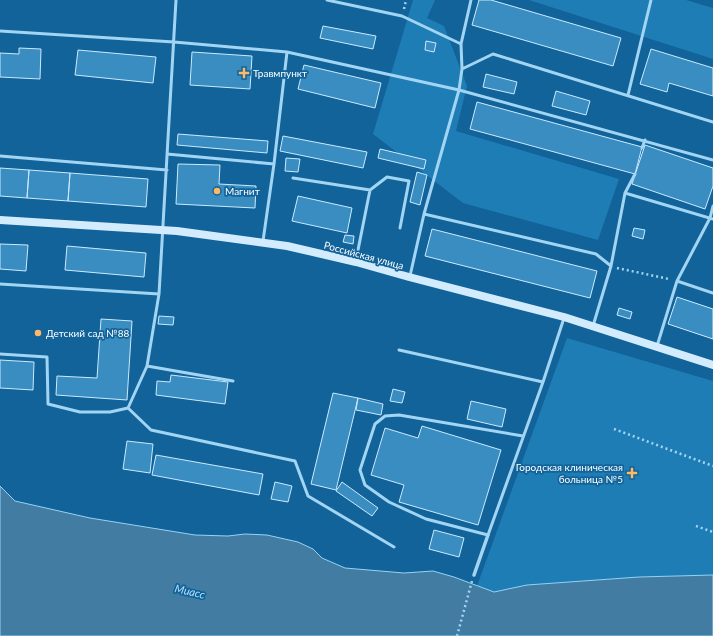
<svg xmlns="http://www.w3.org/2000/svg" width="713" height="636" viewBox="0 0 713 636" font-family="Lato,sans-serif">
  <rect width="100%" height="100%" fill="#116399"/>
  <!-- green -->
  <path fill="#1f7db6" d="M413,0H435L427,18L444,26L467,86L456,131L619,179L598,240L463,203L373,134Z
    M529,0H686L713,8V59Z
    M567,338L713,381V575L639,577L527,585L494,592L477,586Z"/>
  <!-- water -->
  <path fill="#427ca2" stroke="#94d3f7" d="M0,486L15,501L90,518L195,535L228,536L245,534L267,535L298,542L313,549L322,558L345,568L404,573L433,571L454,577L494,592L527,585L639,577L713,575V636H0Z"/>
  <!-- building -->
  <path fill="#398dc1" stroke="#cbeafe" d="M479,0H491L621,38L613,66L472,25Z
    M323,26L376,36L373,49L320,38Z
    M426,41L436,43L434,52L425,50Z
    M19,48L41,49L40,79L0,77V53L19,54Z
    M651,49L713,68V96L669,83L667,92L640,84Z
    M78,50L156,57L153,83L75,75Z
    M192,52L252,56L250,89L190,85Z
    M304,65L381,83L375,108L298,89Z
    M486,74L517,82L514,94L483,87Z
    M556,91L590,101L586,115L552,106Z
    M477,102L642,147L635,174L470,129Z
    M178,134L268,141L267,153L177,145Z
    M283,136L367,152L363,168L280,151Z
    M645,145L713,168V186L705,209L632,184Z
    M380,149L426,160L424,169L378,158Z
    M286,158L300,159L298,172L285,171Z
    M178,164L220,165L219,184L256,186L255,208L176,204Z
    M0,168L29,170L27,198L0,196Z
    M29,170L70,173L68,201L27,198Z
    M417,172L427,175L420,205L410,202Z
    M70,173L148,179L146,207L68,201Z
    M298,196L352,208L347,233L292,221Z
    M634,228L645,230L643,239L632,236Z
    M432,229L597,271L590,298L425,256Z
    M345,235L354,236L353,244L343,242Z
    M0,244L28,245L26,271L0,269Z
    M67,246L146,253L144,277L65,270Z
    M677,297L713,309V339L668,324Z
    M619,308L632,312L630,319L617,315Z
    M159,316L174,317L173,325L158,324Z
    M101,319L132,321L127,400L56,395L57,376L97,378Z
    M0,360L34,362L33,390L0,388Z
    M171,375L228,382L225,404L156,395L157,381L170,382Z
    M393,389L405,392L402,403L390,401Z
    M333,393L358,398L336,490L311,484Z
    M358,398L383,404L381,415L356,410Z
    M471,401L506,409L502,427L467,419Z
    M422,426L501,450L478,525L399,502L404,485L371,475L385,428L418,438Z
    M127,441L153,444L150,473L123,469Z
    M156,455L263,474L259,495L152,475Z
    M275,482L292,486L288,502L271,499Z
    M342,482L378,508L372,516L336,491Z
    M434,530L464,538L459,557L429,549Z"/>
  <g fill="none" stroke-linecap="round" stroke-linejoin="round">
    <!-- path -->
    <path stroke="#a2d5f4" stroke-width="2.5" stroke-dasharray="2 3" stroke-linecap="butt" d="M404,9L406,0
      M617,268L669,279
      M614,429L713,466
      M696,526L713,532
      M457,636L472,581"/>
    <!-- service -->
    <path stroke="#a2d5f4" stroke-width="3" d="M327,0L402,16L461,44
      M0,31L174,42L287,52L459,90L713,160
      M462,69L493,54L713,122
      M628,95L651,0
      M642,148L645,140
      M167,154L274,164
      M0,156L167,170
      M293,178L370,190L356,260
      M370,190L387,177L409,181L400,228
      M625,193L635,174
      M424,214L596,254L611,266
      M263,241L274,164L287,52
      M410,276L424,214L459,90L462,69L461,44L471,0
      M677,281L713,293
      M0,284L159,294
      M593,326L611,266L625,193L713,219
      M657,346L677,281L710,218L713,206
      M399,350L543,382
      M0,354L47,357L48,404L80,412H110L128,408L147,366L159,294L176,0
      M147,366L233,381
      M128,408L151,430L295,461L308,496L394,547
      M523,436L399,415L385,416L375,424L360,470L365,485L389,502L426,519L488,535L543,382L564,318"/>
    <!-- pedestrian -->
    <path stroke="#a2d5f4" stroke-width="3.5" d="M474,575L488,535"/>
    <!-- secondary -->
    <path stroke="#d2ecfd" stroke-width="8" d="M0,220L177,231L287,246L356,262L409,277L564,317L713,365"/>
  </g>
  <!-- markers -->
  <g fill="#ffb965" stroke="#116399" stroke-width="1.5">
    <path d="M242 67h4v4h4v4h-4v4h-4v-4h-4v-4h4z"/>
    <circle cx="217" cy="191" r="4"/>
    <circle cx="38" cy="333" r="4"/>
    <path d="M630 467h4v4h4v4h-4v4h-4v-4h-4v-4h4z"/>
  </g>
  <g text-anchor="middle" dominant-baseline="central" stroke-width="3.5" stroke-linejoin="round" paint-order="stroke">
    <!-- poi labels -->
    <g font-size="10" fill="#fff" stroke="#116399" text-anchor="start">
      <text x="253" y="73">Травмпункт</text>
      <text x="225" y="191">Магнит</text>
      <text x="46" y="333">Детский сад №88</text>
      <text x="623" y="467" text-anchor="end">Городская клиническая<tspan x="623" dy="12">больница №5</tspan></text>
    </g>
    <!-- street labels -->
    <g font-size="10" fill="#fff" stroke="#116399">
      <text transform="translate(364 255) rotate(15)">Российская улица</text>
    </g>
    <!-- water labels -->
    <g font-size="11" font-style="italic" fill="#b3e0fb" stroke="#116399">
      <text transform="translate(190 591) rotate(13)">Миасс</text>
    </g>
  </g>
</svg>
